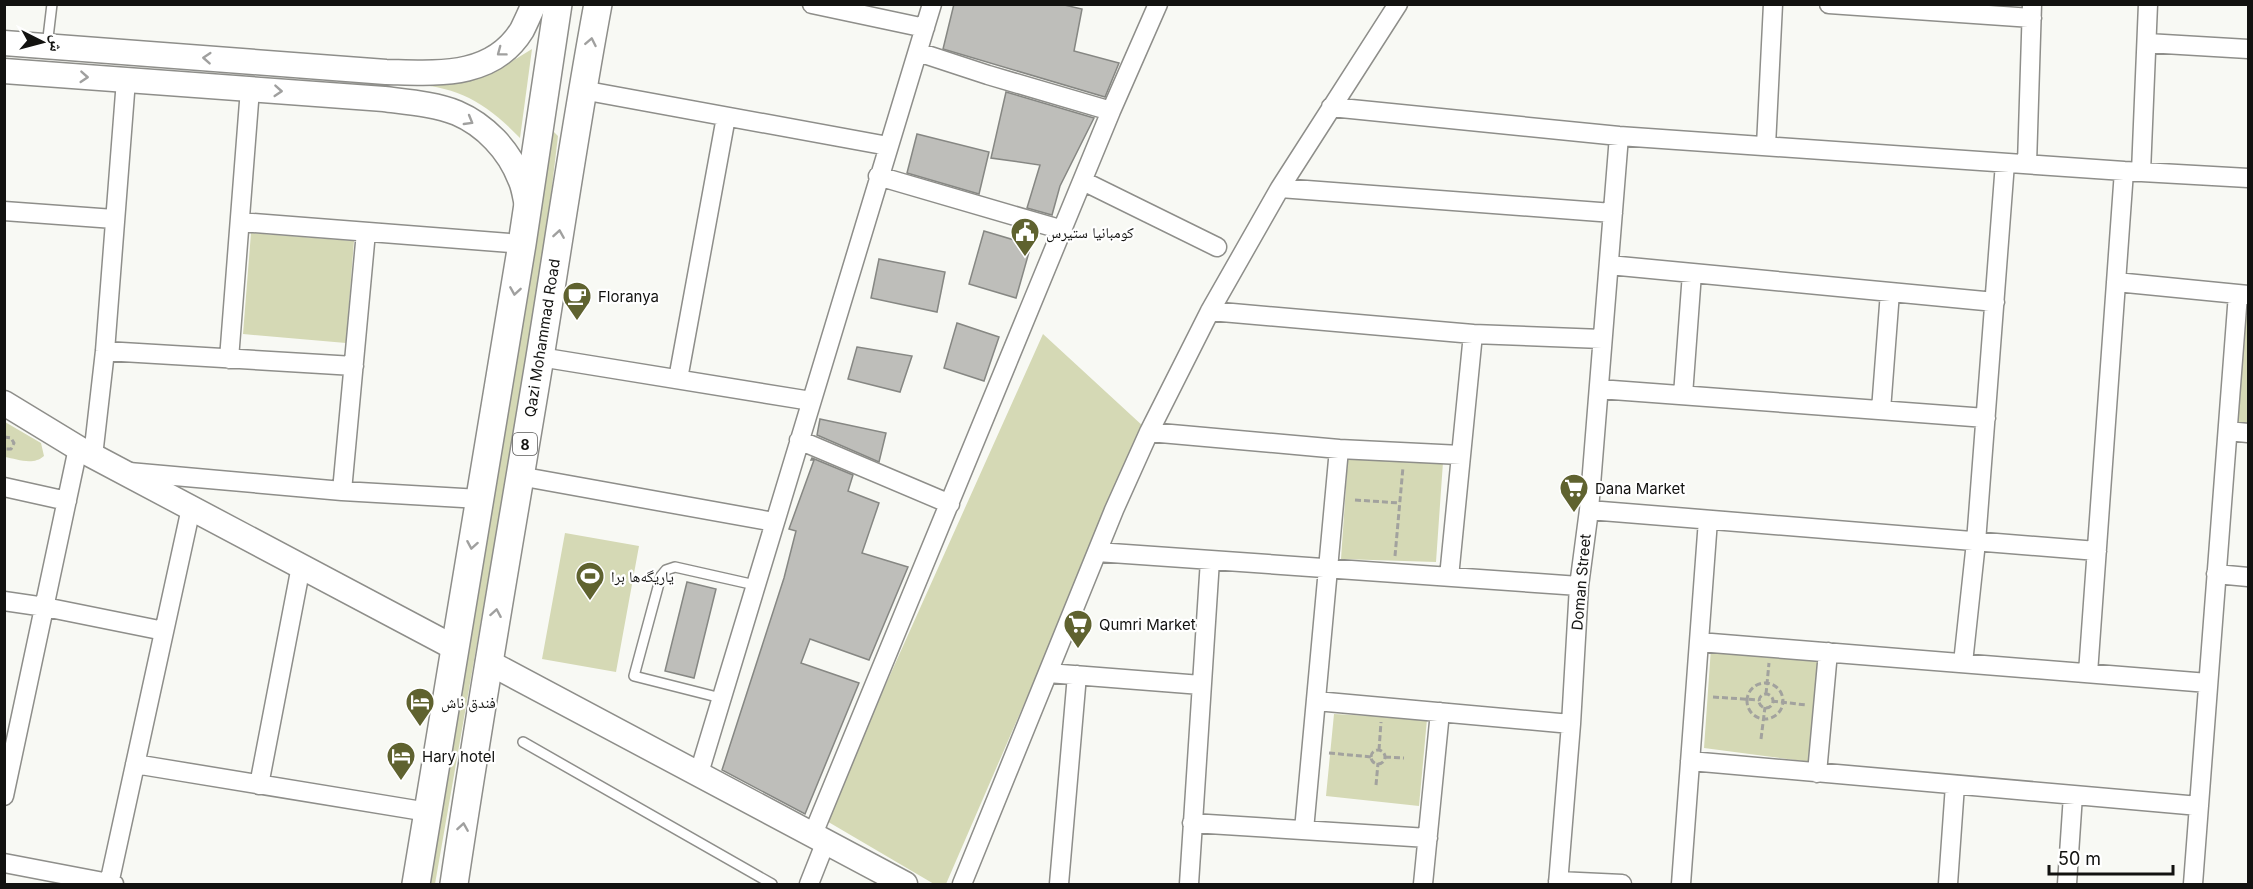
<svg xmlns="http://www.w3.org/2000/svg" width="2253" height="889" viewBox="0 0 2253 889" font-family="Inter,'Noto Naskh Arabic',sans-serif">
  <rect width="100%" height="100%" fill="#f8f9f4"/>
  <!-- green -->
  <path fill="#d5d9b5" d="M532,49L520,138C483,100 458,87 405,83L471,79L493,73Z
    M553,131L558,136L542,271L435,884H421Z
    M251,233L354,241L346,343L243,334Z
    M2245,316H2248V423L2235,422Z
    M1043,334L1144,427L946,884H934L825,820Z
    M5,422L41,443L44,456C33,466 17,459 5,457Z
    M1348,457L1443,462L1436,562L1341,559Z
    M565,533L639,546L616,672L542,659Z
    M1711,648L1819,659L1810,762L1704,748Z
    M1334,714L1427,719L1419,806L1326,796Z"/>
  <!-- building -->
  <path fill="#bebeba" stroke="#868783" stroke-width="1.5" d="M954,4H1060L1082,9L1074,51L1119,63L1105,97L943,49Z
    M1006,92L1094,118L1060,186L1052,215L1027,208L1040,165L991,158Z
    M917,134L989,152L979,194L907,173Z
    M984,231L1031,245L1016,298L969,284Z
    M879,259L945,272L937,312L871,298Z
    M957,323L999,337L984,381L944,368Z
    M857,347L912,356L900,392L848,379Z
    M820,419L886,433L879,462L817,435Z
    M812,458L853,475L848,491L879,503L862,553L908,567L869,660L810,639L801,663L859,683L805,814L722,770L784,578L796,531L789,529L814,460H811Z
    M687,582L716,589L694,678L665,671Z"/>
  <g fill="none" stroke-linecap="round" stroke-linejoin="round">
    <!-- lane casing -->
    <g stroke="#8e8e8a" stroke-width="12">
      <path id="lane" d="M47,46L52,4
        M721,698L634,676L661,576L666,570L675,567L755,585
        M523,742L772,884"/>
    </g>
    <!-- street casing -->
    <g stroke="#8e8e8a" stroke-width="21">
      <path id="street" d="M812,4L925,28
        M1829,4L2032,18
        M2147,43L2248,49
        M918,52L988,75L1111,111
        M582,90L888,146
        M1331,107L1619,136L2124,171L2248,178
        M1766,146L1773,4
        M2027,164L2032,4
        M2141,172L2148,4
        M878,176L1063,230
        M1083,181L1217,247
        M1280,188L1613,213
        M4,211L114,219
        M240,222L522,244
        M1609,265L1995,302
        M2116,282L2248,295
        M1210,311L1473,334L1602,339
        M105,351L354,366
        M540,357L811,401
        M229,359L250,89
        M678,379L726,117
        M1599,389L1986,418
        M1683,395L1692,273
        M1881,410L1890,292
        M2228,431L2248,433
        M1149,432L1339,449L1461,455
        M799,440L950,504
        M93,456L105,351L126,80
        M129,472L342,491L480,499
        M519,476L774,522
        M4,487L67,501
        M342,491L366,232
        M1589,510L2097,551
        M1097,552L1579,586
        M2216,574L2248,577
        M1449,577L1473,334
        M4,601L45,607L164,631
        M1699,642L2208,683
        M1963,663L1976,542L2005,163
        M1048,673L1201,685
        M2088,673L2124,171
        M1316,701L1571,724
        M1690,761L2199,806
        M135,764L428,812
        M699,773L932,4
        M1817,773L1828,652
        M259,785L301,566
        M4,796L78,448
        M1192,823L1428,838
        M1304,830L1339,449
        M813,834L1111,111L1158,4
        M4,863L114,884
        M1558,881L1622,884
        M109,884L191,508
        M809,884L826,841
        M962,884L1114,510L1149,432L1210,311L1280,188L1398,4
        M1059,884L1077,675
        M1189,884L1210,560
        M1423,884L1440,712
        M1558,884L1571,724L1579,586L1589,510L1619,136
        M1681,884L1708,520
        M1948,884L1955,785
        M2067,884L2073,795
        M2193,884L2238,294"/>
    </g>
    <!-- secondary casing -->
    <g stroke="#8e8e8a" stroke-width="27">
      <path id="secondary" d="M4,43L386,72C435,73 492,79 522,30C526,22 530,13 534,4
        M4,71L384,99C407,102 435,104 457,113C485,125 509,150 520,179C524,187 525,197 527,206
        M4,403L78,448L455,648
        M488,662L905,884"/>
    </g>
    <!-- primary casing -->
    <g stroke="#8e8e8a" stroke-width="30">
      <path id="primary" d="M416,884L522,244L558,4
        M454,884C480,708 511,533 540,357C559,240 576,122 598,4"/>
    </g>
    <!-- path -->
    <path stroke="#a2a29e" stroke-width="3" stroke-dasharray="6 3" stroke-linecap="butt" d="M4,437L11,438L14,443L11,449H4
      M1355,500L1400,503
      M1395,556L1403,467
      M1747 701a18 18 0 1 1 36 0a18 18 0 1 1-36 0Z
      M1766,694L1769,663
      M1759 701a7 7 0 1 1 14 0a7 7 0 1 1-14 0Z
      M1713,697L1759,700
      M1772,701L1806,705
      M1761,739L1765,707
      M1379,750L1381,722
      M1371 757a7 7 0 1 1 14 0a7 7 0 1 1-14 0Z
      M1329,753L1372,757
      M1385,757L1404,758
      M1376,785L1378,763"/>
    <!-- lane -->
    <use href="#lane" stroke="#fff" stroke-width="9"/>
    <!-- street -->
    <use href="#street" stroke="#fff" stroke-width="18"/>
    <!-- secondary -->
    <use href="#secondary" stroke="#fff" stroke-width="24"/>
    <!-- primary -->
    <use href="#primary" stroke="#fff" stroke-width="27"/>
  </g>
  <!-- one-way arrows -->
  <defs><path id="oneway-chevron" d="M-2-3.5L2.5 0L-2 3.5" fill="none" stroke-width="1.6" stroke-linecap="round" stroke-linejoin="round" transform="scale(1.5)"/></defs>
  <g stroke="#a0a09f">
    <use href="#oneway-chevron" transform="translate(591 42) rotate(-79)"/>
    <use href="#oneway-chevron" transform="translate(501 52) rotate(143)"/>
    <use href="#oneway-chevron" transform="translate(207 58) rotate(-176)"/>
    <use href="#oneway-chevron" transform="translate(84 77) rotate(4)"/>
    <use href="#oneway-chevron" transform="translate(278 91) rotate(4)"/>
    <use href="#oneway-chevron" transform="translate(469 121) rotate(30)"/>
    <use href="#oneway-chevron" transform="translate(559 234) rotate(-81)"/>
    <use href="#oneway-chevron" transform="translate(515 291) rotate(99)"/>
    <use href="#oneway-chevron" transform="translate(472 545) rotate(100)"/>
    <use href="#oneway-chevron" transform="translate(496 613) rotate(-80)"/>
    <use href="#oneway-chevron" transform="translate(463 827) rotate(-81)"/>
  </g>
  <!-- icons -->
  <defs>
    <g id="civic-pin" transform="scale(1.5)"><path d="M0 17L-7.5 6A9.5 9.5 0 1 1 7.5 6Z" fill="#5f622f" stroke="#fff"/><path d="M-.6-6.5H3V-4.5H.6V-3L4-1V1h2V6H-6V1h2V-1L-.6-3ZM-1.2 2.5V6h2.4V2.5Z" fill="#fff"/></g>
    <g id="cafe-pin" transform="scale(1.5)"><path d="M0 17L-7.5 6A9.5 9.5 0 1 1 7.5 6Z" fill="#5f622f" stroke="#fff"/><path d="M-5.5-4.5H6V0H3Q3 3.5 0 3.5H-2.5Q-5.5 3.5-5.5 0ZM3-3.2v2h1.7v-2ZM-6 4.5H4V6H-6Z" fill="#fff"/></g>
    <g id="supermarket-pin" transform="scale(1.5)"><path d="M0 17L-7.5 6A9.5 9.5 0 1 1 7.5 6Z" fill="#5f622f" stroke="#fff"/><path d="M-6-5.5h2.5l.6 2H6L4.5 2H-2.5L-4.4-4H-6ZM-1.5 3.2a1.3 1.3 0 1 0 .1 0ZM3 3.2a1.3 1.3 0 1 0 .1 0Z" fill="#fff"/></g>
    <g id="stadium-pin" transform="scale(1.5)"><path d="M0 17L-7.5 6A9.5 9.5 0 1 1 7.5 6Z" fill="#5f622f" stroke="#fff"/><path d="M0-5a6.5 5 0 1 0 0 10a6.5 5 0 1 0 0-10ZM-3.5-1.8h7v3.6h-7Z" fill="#fff"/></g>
    <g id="hotel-pin" transform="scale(1.5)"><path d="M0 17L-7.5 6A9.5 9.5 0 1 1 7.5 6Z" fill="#5f622f" stroke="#fff"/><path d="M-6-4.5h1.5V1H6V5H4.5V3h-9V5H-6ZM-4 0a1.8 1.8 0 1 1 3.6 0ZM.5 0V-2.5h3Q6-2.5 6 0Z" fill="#fff"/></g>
  </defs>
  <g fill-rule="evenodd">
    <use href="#civic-pin" x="1025" y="232"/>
    <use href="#cafe-pin" x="577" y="296"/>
    <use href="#supermarket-pin" x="1574" y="488"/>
    <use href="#stadium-pin" x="590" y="576"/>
    <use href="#supermarket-pin" x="1078" y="624"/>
    <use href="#hotel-pin" x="420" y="702"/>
    <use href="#hotel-pin" x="401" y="756"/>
  </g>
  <g text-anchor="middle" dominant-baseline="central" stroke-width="4.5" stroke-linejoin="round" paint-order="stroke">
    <!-- shield labels -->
    <rect fill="#fff" stroke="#595958" stroke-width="1.5" x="513" y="433" width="24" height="22" rx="4.5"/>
    <g font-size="14" font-weight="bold" fill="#121210">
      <text x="525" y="444">8</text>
    </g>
    <!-- poi labels -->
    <g font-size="15" fill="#121210" stroke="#fff" text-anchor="start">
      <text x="1046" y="232">كومبانيا ستيرس</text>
      <text x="598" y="296">Floranya</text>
      <text x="1595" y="488">Dana Market</text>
      <text x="611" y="576">یاریگەها برا</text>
      <text x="1099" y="624">Qumri Market</text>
      <text x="441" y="702">فندق ناش</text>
      <text x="422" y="756">Hary hotel</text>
    </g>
    <!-- street labels -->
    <g font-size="15" fill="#121210" stroke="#fff">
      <text transform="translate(542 338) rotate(-81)">Qazi Mohammad Road</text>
      <text transform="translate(1581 582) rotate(-85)">Doman Street</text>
    </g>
  </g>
  <!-- border -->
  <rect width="2253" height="889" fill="none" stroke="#121210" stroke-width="12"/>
  <!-- north arrow -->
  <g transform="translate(42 42) rotate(96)" stroke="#ffffff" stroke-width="4.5" paint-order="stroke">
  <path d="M0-4.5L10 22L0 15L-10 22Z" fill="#121210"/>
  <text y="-9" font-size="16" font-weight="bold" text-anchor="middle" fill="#121210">ش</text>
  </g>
  <!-- scale -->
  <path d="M2049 865v9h124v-9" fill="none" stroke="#121210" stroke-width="3"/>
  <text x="2058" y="865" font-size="18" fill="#121210" stroke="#ffffff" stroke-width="4.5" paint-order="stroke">50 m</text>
</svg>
